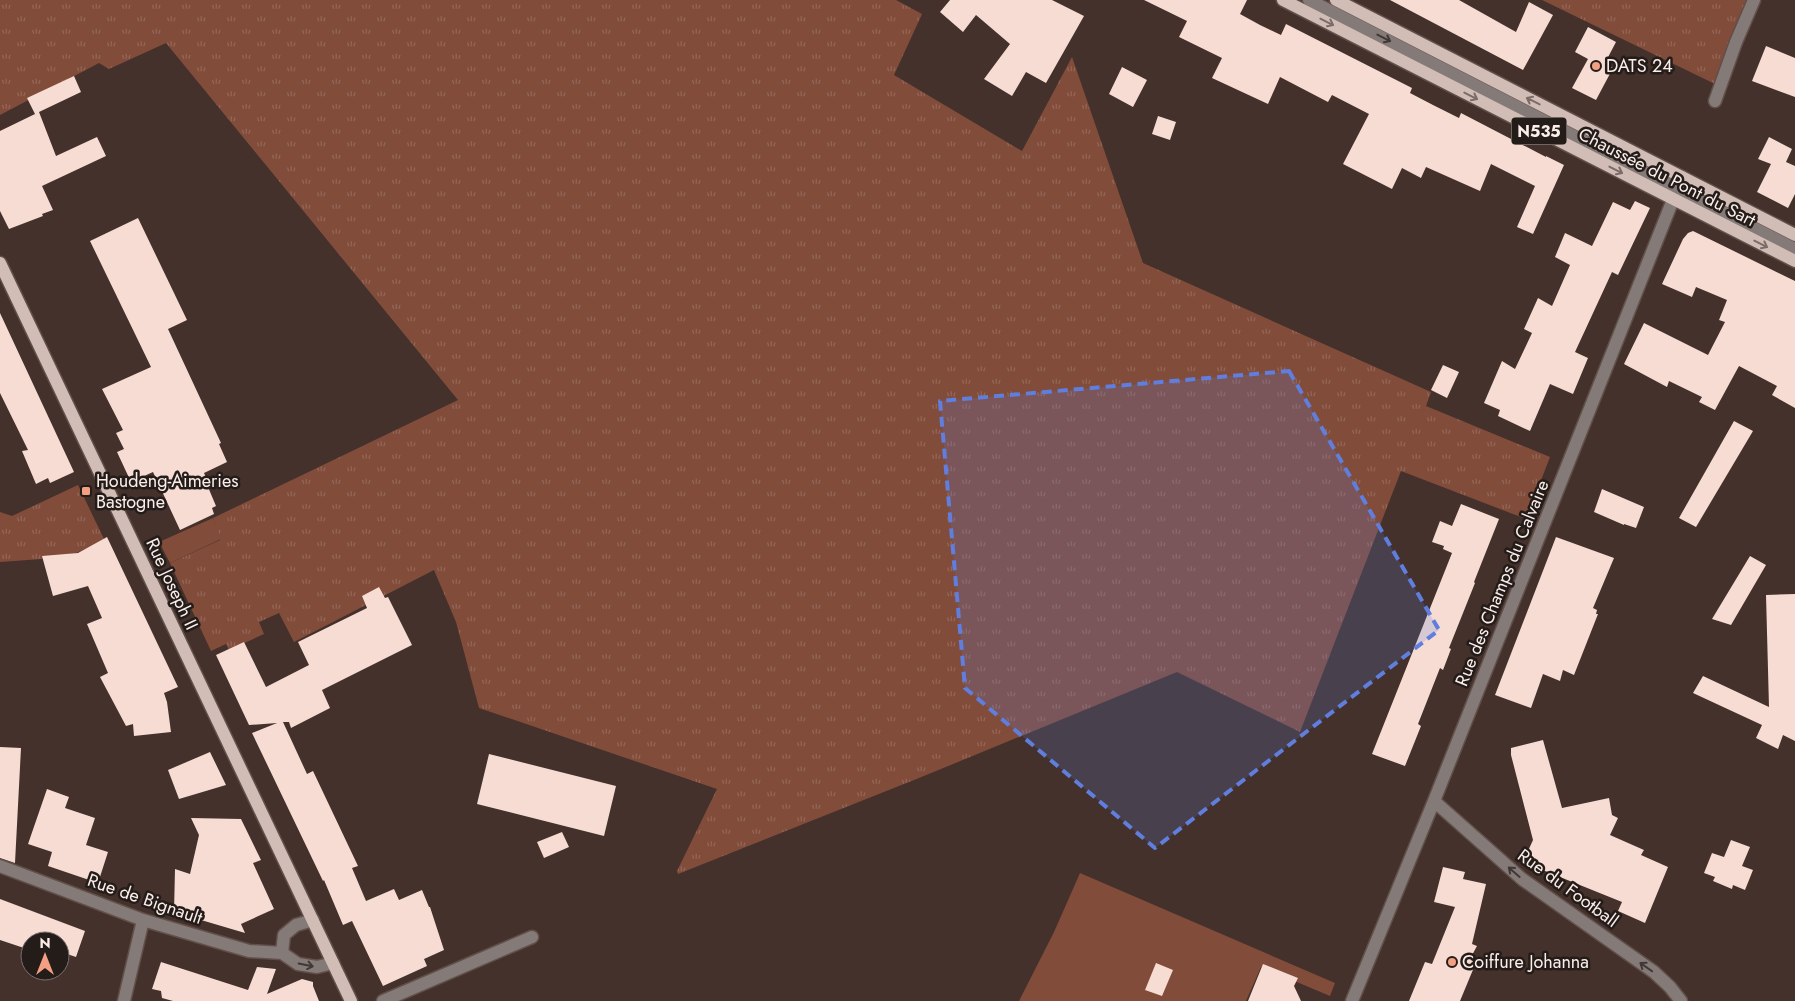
<svg xmlns="http://www.w3.org/2000/svg" width="1795" height="1001" viewBox="0 0 1795 1001" font-family="Jost,sans-serif">
  <defs>
    <pattern id="grass-tufts" width="24" height="20" patternUnits="userSpaceOnUse" patternTransform="scale(1.25)"><rect width="24" height="20" fill="#814c3a"/><path d="M3 7l-1-3M5 7V3M7 7l1-3M15 17l-1-3M17 17v-4M19 17l1-3" fill="none" stroke="#946657"/></pattern>
  </defs>
  <rect width="100%" height="100%" fill="#44312b"/>
  <!-- grass -->
  <path fill="url(#grass-tufts)" d="M0,0H896L922,14L894,75L1022,151L1072,57L1143,263L1431,392L1426,406L1550,457L1526,519L1401,471L1300,732L1177,672L919,778L678,874L677,871L717,789L479,708L456,622L434,570L294,642L279,613L259,622L264,634L229,650L226,644L211,651L170,563L220,540L213,518L458,400L166,43L109,69L99,63L0,115Z
    M1542,0H1754L1715,84Z
    M78,485L105,541L76,553L41,559L0,562V512L12,516Z"/>
  <!-- garden -->
  <path fill="#814c3a" d="M213,518L221,539L170,563L159,542Z
    M1080,873L1335,983L1330,996L1261,967L1246,1001H1019L1054,932Z"/>
  <!-- building -->
  <path fill="#f6dcd3" d="M950,0H1052L1084,16L1046,83L1026,72L1012,96L984,79L1010,44L976,15L963,32L940,12Z
    M1144,0H1247L1240,14L1260,25L1281,35L1286,24L1412,88L1410,93L1433,105L1459,118L1461,113L1546,157V156L1564,165L1533,234L1517,227L1535,186L1491,164L1480,191L1426,167L1421,178L1402,168L1392,189L1343,164L1369,114L1332,95L1328,102L1280,77L1268,104L1212,78L1222,58L1179,37L1187,21Z
    M1390,0H1459L1516,32L1529,2L1553,15L1523,70Z
    M1588,27L1616,42L1605,63L1613,68L1596,100L1572,88L1588,59L1575,52Z
    M1766,46L1795,58V97L1752,81Z
    M1122,67L1147,80L1133,107L1109,94Z
    M74,76L81,92L39,112L56,156L97,137L106,156L42,186L53,210L42,214L43,216L9,229L0,211V131L35,114L27,98Z
    M1158,116L1176,122L1170,140L1152,134Z
    M1769,137L1792,149L1786,162L1795,166V194L1788,208L1757,192L1771,164L1758,159Z
    M1635,201L1650,208L1618,275L1612,272L1575,352L1588,358L1573,394L1550,384L1530,431L1498,416L1500,410L1484,403L1502,361L1515,369L1532,333L1524,329L1538,298L1552,306L1570,265L1555,257L1565,233L1592,246L1613,202L1630,210Z
    M138,218L187,320L168,329L221,443L219,444L227,462L204,473L210,486L208,487L216,506L212,508L214,514L180,530L153,472L131,482L117,452L124,449L116,433L123,430L102,389L151,367L90,241Z
    M1693,231L1795,281V408L1772,395L1777,386L1739,366L1715,410L1699,402L1702,397L1669,381L1667,387L1624,364L1644,323L1708,355L1725,322L1719,320L1727,300L1696,287L1692,297L1662,284L1683,239L1688,233Z
    M0,313L74,472L50,483L48,478L36,484L22,451L28,450L0,393Z
    M1443,365L1459,372L1447,398L1431,390Z
    M1734,421L1753,431L1696,527L1679,518Z
    M1602,489L1644,507L1636,528L1624,524V525L1594,512Z
    M1461,504L1499,519L1474,582L1475,583L1449,648L1451,649L1443,670L1440,668L1418,724L1421,726L1405,766L1372,754L1452,553L1443,549L1444,546L1432,542L1440,521L1452,526Z
    M107,537L178,687L164,693L167,702L171,732L134,736L133,724L126,726L100,677L108,673L87,624L102,618L88,586L53,596L42,556L78,553Z
    M1556,537L1614,558L1593,608L1597,610L1596,614H1598L1574,675L1563,670L1560,681L1543,674L1531,708L1495,695Z
    M1750,556L1766,565L1731,625L1712,619Z
    M379,587L385,598L388,597L412,645L322,690L330,708L291,728L289,722H283L307,774L313,771L358,866L352,868L366,901L394,889L399,900L422,890L429,907H430L444,950L424,959L427,966L383,986L352,921L343,925L324,880L323,881L252,733L277,723L249,725L216,655L244,642L266,687L309,665L298,642L367,608L362,596Z
    M1795,594V741L1783,735L1778,749L1756,738L1762,725L1693,693L1703,676L1769,707L1766,595Z
    M1543,740L1562,808L1609,798L1612,815L1618,818L1610,835L1644,850L1641,855L1668,867L1645,923L1618,911L1622,902L1523,862L1533,840L1511,755V748Z
    M0,747L21,748L15,863L0,858Z
    M210,752L226,785L179,799L168,770Z
    M489,754L616,786L604,836L477,804Z
    M47,789L69,797L65,808L95,818L86,845L108,852L98,883L48,866L52,852L28,844Z
    M191,818L241,819L261,860L253,863L274,909L241,924L245,933L174,912L175,869L190,874L199,835Z
    M562,832L569,847L544,858L537,842Z
    M1731,840L1750,847L1742,866L1753,870L1745,890L1733,885L1732,889L1713,881L1715,877L1704,873L1712,853L1724,857Z
    M1443,867L1465,872L1463,879L1486,884L1472,944L1477,946L1471,957L1477,960L1460,1001H1409L1425,962L1432,964L1455,907L1434,902Z
    M0,899L85,931L76,957L64,953L60,960V941H30V950L0,940Z
    M161,962L248,990L257,967L276,969L267,994L302,979L313,982V986L319,1001H173L162,998L161,991L152,989Z
    M1156,963L1173,970L1162,996L1145,990Z
    M1263,964L1298,978L1294,986L1301,1001H1248Z"/>
  <g fill="none" stroke-linecap="round" stroke-linejoin="round">
    <!-- minor casing -->
    <g stroke="#614f4a" stroke-width="15">
      <path id="minor" d="M1309,0L1795,249
        M1715,101L1736,42L1754,0
        M1434,801L1522,879L1654,972L1670,987L1681,1001
        M0,866L143,920L249,951L282,953L298,964L317,967L333,963
        M282,953L284,935L296,925L313,920
        M124,1001L143,920
        M383,1001L532,937
        M1352,1001L1434,801L1682,177"/>
    </g>
    <!-- major casing -->
    <g stroke="#614f4a" stroke-width="15">
      <path id="major" d="M1283,0L1795,261
        M1336,0L1795,235
        M0,263L351,1001"/>
    </g>
    <!-- minor -->
    <use href="#minor" stroke="#847a77" stroke-width="12"/>
    <!-- major -->
    <use href="#major" stroke="#d1bdb6" stroke-width="12"/>
  </g>
  <!-- one-way arrows -->
  <defs><path id="oneway-shaft" d="M-6 0H5M1.5-3L5.5 0L1.5 3" fill="none" stroke-width="1.6" stroke-linecap="round" stroke-linejoin="round" transform="scale(1.25)"/></defs>
  <g stroke="#7a6c68">
    <use href="#oneway-shaft" transform="translate(1327 22) rotate(27)"/>
    <use href="#oneway-shaft" transform="translate(1471 96) rotate(27)"/>
    <use href="#oneway-shaft" transform="translate(1533 101) rotate(-153)"/>
    <use href="#oneway-shaft" transform="translate(1616 170) rotate(27)"/>
    <use href="#oneway-shaft" transform="translate(1761 244) rotate(27)"/>
  </g>
  <g stroke="#413835">
    <use href="#oneway-shaft" transform="translate(1384 38) rotate(27)"/>
    <use href="#oneway-shaft" transform="translate(1514 872) rotate(-139)"/>
    <use href="#oneway-shaft" transform="translate(306 965) rotate(11)"/>
    <use href="#oneway-shaft" transform="translate(1646 967) rotate(-145)"/>
  </g>
  <!-- marked area -->
  <path fill="#607edd" fill-opacity="0.2" stroke="#607edd" stroke-width="4" stroke-dasharray="10 6" stroke-linejoin="round" d="M1289,371L1439,630L1155,848L965,688L940,401Z"/>
  <!-- markers -->
  <g fill="#f39f83" stroke="#241c19" stroke-width="2">
    <circle cx="1596" cy="66" r="5"/>
    <rect x="81" y="486" width="10" height="10" rx="2.5"/>
    <circle cx="1452" cy="962" r="5"/>
  </g>
  <g text-anchor="middle" dominant-baseline="central" stroke-width="5" stroke-linejoin="round" paint-order="stroke">
    <!-- shield labels -->
    <rect fill="#241c19" stroke="#baafab" stroke-width="1" x="1511.5" y="117.5" width="55" height="27" rx="4"/>
    <g font-size="16" font-weight="bold" fill="#fbeeea">
      <text x="1539" y="131">N535</text>
    </g>
    <!-- poi labels -->
    <g font-size="18" fill="#fbeeea" stroke="#241c19" text-anchor="start">
      <text x="1606" y="66">DATS 24</text>
      <text x="96" y="481">Houdeng-Aimeries<tspan x="96" dy="21">Bastogne</tspan></text>
      <text x="1462" y="962">Coiffure Johanna</text>
    </g>
    <!-- street labels -->
    <g font-size="18" fill="#fbeeea" stroke="#241c19">
      <text transform="translate(1667 177) rotate(27)">Chaussée du Pont du Sart</text>
      <text transform="translate(1502 583) rotate(-68)">Rue des Champs du Calvaire</text>
      <text transform="translate(172 584) rotate(65)">Rue Joseph II</text>
      <text transform="translate(1568 888) rotate(36)">Rue du Football</text>
      <text transform="translate(145 899) rotate(19)">Rue de Bignault</text>
    </g>
  </g>
  <!-- north arrow -->
  <g transform="translate(45 956)"><circle r="24" fill="#241c19" stroke="#7a706d"/>
  <path d="M0-4L9 19L0 12L-9 19Z" fill="#f39f83"/>
  <text y="-8" font-size="14" font-weight="bold" text-anchor="middle" fill="#fbeeea">N</text>
  </g>
</svg>
